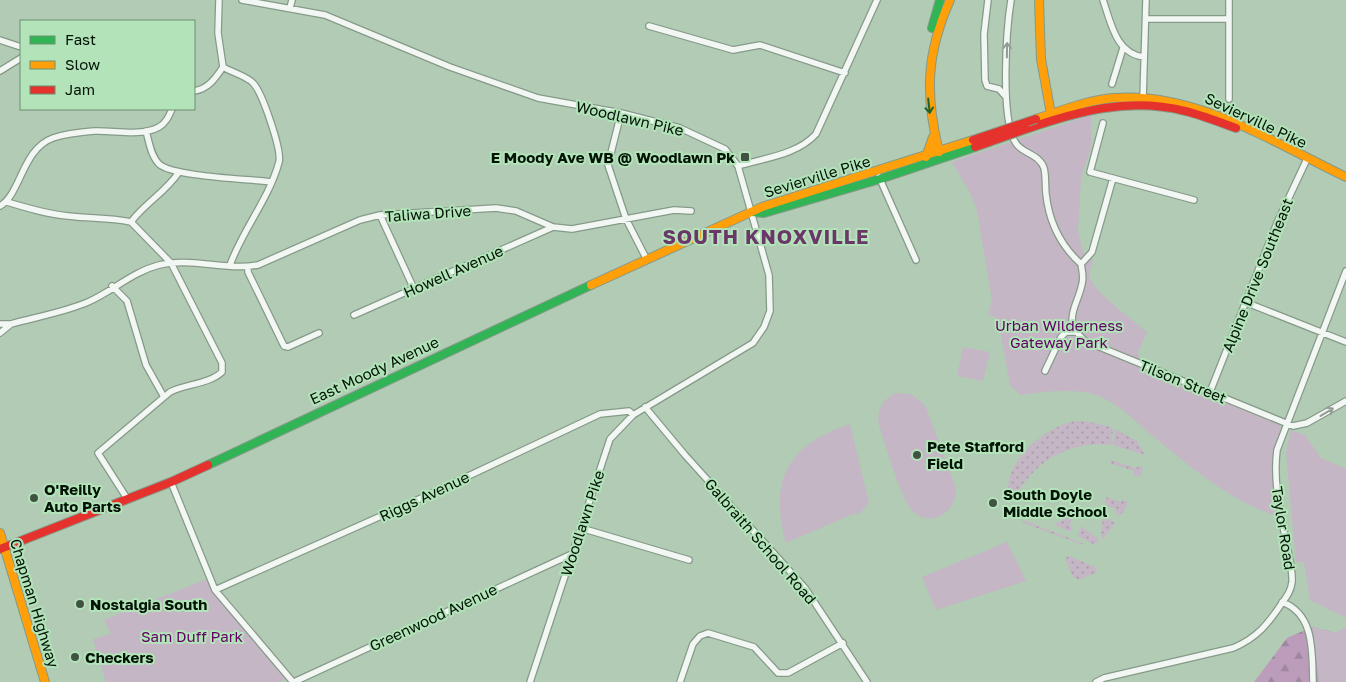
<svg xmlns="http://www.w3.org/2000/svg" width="1346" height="682" viewBox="0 0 1346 682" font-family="'Golos Text',sans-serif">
  <defs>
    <pattern id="grass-dots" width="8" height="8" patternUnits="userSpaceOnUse" patternTransform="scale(1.25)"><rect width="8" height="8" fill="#c4b6c4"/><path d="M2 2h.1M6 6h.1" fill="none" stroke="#a79ca7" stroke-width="1.8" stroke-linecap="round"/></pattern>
    <pattern id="forest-firs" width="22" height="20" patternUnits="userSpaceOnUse" patternTransform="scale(1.25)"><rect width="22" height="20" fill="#bb9dbb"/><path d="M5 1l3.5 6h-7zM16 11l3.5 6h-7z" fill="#9f869f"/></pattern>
  </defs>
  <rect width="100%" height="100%" fill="#b1cbb4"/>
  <!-- grass -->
  <path fill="url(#grass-dots)" d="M1075,421L1089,422L1111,427L1113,429L1111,445C1070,440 1033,462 1014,499H1010C999,465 1044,427 1075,421Z
    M1115,429L1137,441L1145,455L1113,445Z
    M1111,460L1135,468L1141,466L1143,469L1140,476H1134V471L1110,463Z
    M1106,497L1120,502L1123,500L1127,501V505L1121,515H1117L1115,508L1105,506Z
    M1066,514L1072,519L1070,524L1072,529L1070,532L1055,525L1057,522H1061Z
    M1103,516L1115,523L1103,540L1101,535Z
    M1020,519L1082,543L1086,546L1026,524Z
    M1081,526L1096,537L1099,542L1093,544L1078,536Z
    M1069,556L1095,567L1097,572L1079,580L1073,577L1065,558Z"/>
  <!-- forest -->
  <path fill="url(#forest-firs)" d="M1312,627L1336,633L1346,627V682H1254L1287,638Z"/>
  <!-- park -->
  <path fill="#c4b6c4" d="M1091,115V148L1081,178L1078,232L1083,252L1093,260C1092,264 1089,271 1089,275C1090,289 1135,322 1147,332L1138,352L1140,361L1281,417L1278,422L1281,428C1271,458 1272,484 1277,516C1227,500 1189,465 1149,433C1133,419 1117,402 1096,395C1073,388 1044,392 1020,395L1010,385L998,319L988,314L992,300L977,211L971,195L952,162Z
    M963,347L990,352L983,381L957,376Z
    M896,393L911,394L925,405L955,485C961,511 929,531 911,509C900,496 885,444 879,425C876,411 882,399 896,393Z
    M850,424L869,503L861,512L856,515L855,513L786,543C768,479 789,444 850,424Z
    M1291,430L1305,435L1321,458L1346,469V618L1310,600L1304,562H1296L1286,452Z
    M1007,542L1026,581L936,610L922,577Z
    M210,578L215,590L289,678L279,682H106L93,639L111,634L104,620Z
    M1312,627L1336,633L1346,627V682H1319Z"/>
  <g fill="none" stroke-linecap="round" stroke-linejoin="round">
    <!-- street casing -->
    <g stroke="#869a89" stroke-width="8">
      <path id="street" d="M219,0L218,33L223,67C231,72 247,76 253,83C262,92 282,150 279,162C269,199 243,229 230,265
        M242,0L325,15L450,67L538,98L621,113L680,128L725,149L738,166L769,275L770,311L764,327L753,343L633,415L610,439L530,682
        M988,0L984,34L985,80L987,86L999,89L1006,97
        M1011,0C1006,31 1001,113 1014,140C1020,154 1039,153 1044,168C1046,176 1045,185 1046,194C1049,222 1060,245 1081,264C1082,270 1084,277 1082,284C1077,308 1061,320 1085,341L1293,426L1307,423L1346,401
        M1103,0C1111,23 1116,54 1144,57
        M1229,0V99
        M290,8L292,0
        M1146,19H1229
        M649,26L733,50L760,45L845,73
        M0,40L21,47
        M0,71L21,58
        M1112,84L1123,48
        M194,91C208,89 215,79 223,67
        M1143,99L1146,0
        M621,113L608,165L626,219L647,260
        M1103,123L1090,172L1194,200
        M146,131C149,142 151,156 159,164C173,177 250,179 272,182
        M738,166C764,158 797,155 816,134L877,0
        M879,177L916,260
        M7,202C27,208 47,214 68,216C92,219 107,217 131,222
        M0,206C21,194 22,149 53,138C65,134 81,132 94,131C114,130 141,137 159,127C166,123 169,116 172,109
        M380,215L414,289
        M131,222C145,203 166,192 179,172
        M1081,264L1092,252L1113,178
        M248,267V272L284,346L288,347L319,333
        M112,286L127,301L146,365L164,397
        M1245,302L1346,342
        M354,315L553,227
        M0,324H11L0,333
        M11,324C36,317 65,312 88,302C113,291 132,272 159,265C192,257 225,271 258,265L360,220L380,215L496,208L516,211L553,227L572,229L674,210L691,211
        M1045,371L1061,337L1066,332H1075
        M1210,392L1277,223L1307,159
        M645,407L685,455L805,588L867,682
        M171,482L215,590L293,682
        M128,500L98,453L170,392C186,384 209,384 222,372V363L171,263L131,222
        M581,528L689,560
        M215,590L426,496L600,414L629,411L633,415
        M1282,602C1315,614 1312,653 1313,682
        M294,682L572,554
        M680,682L693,644L700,636L708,633L754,647L778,673H788L843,643
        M1096,682L1104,678L1233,648C1257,638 1268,624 1282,603C1287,596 1291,591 1292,582C1293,569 1288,554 1286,541C1280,511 1273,481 1277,450L1346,271"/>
    </g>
    <!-- fast casing -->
    <g stroke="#869a89" stroke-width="10">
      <path id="fast" d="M932,28L940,0
        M752,212L764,213L880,179L975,147
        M208,465L591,285"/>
    </g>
    <!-- slow casing -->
    <g stroke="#869a89" stroke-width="10">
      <path id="slow" d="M1039,0L1041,59L1051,114
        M1036,119C1061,111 1087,100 1114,98C1194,91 1275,143 1346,177
        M939,152C925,95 926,54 950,0
        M926,157L933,137
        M591,285L762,207L973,140
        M0,533L45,682"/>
    </g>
    <!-- jam casing -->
    <g stroke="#869a89" stroke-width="10">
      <path id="jam" d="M1026,129C1078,111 1130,97 1185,111C1202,115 1219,122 1236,128
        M0,549L171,482L208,465"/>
    </g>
    <!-- street -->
    <use href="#street" stroke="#f3f7f4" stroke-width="5.5"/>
    <!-- fast -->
    <use href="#fast" stroke="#30b455" stroke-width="8"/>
    <!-- slow -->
    <use href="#slow" stroke="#ff9f0a" stroke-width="8"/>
    <!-- jam -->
    <use href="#jam" stroke="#e5322d" stroke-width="8"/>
    <!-- jam-bridge casing -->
    <g stroke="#869a89" stroke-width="10" stroke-linecap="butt">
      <path id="jam-bridge" d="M973,140L1036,119
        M975,147L1026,129"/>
    </g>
    <!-- jam-bridge -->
    <use href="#jam-bridge" stroke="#e5322d" stroke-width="8"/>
  </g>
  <!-- one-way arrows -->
  <defs><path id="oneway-shaft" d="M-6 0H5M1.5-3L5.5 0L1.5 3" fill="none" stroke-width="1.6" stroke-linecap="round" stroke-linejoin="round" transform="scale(1.25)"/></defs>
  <g stroke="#939c94">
    <use href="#oneway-shaft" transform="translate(1007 50) rotate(-89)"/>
    <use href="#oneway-shaft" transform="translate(1327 412) rotate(-31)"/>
  </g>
  <use stroke="#1a642d" href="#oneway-shaft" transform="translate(929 106) rotate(84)"/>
  <!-- markers -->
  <g fill="#405342" stroke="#b2e3b9" stroke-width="2">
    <rect x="740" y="152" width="10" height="10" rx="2.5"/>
    <circle cx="917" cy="455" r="5"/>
    <circle cx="34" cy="498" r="5"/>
    <circle cx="993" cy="503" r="5"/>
    <circle cx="80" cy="604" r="5"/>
    <circle cx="75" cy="657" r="5"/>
  </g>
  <g text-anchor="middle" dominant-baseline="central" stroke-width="4" stroke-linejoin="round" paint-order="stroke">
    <!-- street labels -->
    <g font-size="15" fill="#031305" stroke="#b2e3b9">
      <text transform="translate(630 118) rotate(13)">Woodlawn Pike</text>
      <text transform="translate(1256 120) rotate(25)">Sevierville Pike</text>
      <text transform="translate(817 176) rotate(-17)">Sevierville Pike</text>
      <text transform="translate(428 213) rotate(-4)">Taliwa Drive</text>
      <text transform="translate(453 271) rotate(-24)">Howell Avenue</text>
      <text transform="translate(1257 275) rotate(-68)">Alpine Drive Southeast</text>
      <text transform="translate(374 370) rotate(-25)">East Moody Avenue</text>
      <text transform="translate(1183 381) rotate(22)">Tilson Street</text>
      <text transform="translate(424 496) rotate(-25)">Riggs Avenue</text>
      <text transform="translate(582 523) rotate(-72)">Woodlawn Pike</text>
      <text transform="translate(1284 528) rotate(81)">Taylor Road</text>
      <text transform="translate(761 541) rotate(49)">Galbraith School Road</text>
      <text transform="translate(35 603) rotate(73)">Chapman Highway</text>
      <text transform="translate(433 617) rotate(-25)">Greenwood Avenue</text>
    </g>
    <!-- poi labels -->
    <g font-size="15" font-weight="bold" fill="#031305" stroke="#b2e3b9" text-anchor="start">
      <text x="735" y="157" text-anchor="end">E Moody Ave WB @ Woodlawn Pk</text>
      <text x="927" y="446">Pete Stafford<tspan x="927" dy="17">Field</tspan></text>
      <text x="44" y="489">O'Reilly<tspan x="44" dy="17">Auto Parts</tspan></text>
      <text x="1003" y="494">South Doyle<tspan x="1003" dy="17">Middle School</tspan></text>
      <text x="90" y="604">Nostalgia South</text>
      <text x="85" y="657">Checkers</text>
    </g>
    <!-- park labels -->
    <g font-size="15" fill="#630063" stroke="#b2e3b9">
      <text x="1059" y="325">Urban Wilderness<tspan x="1059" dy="17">Gateway Park</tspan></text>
      <text x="192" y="636">Sam Duff Park</text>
    </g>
    <!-- district labels -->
    <g font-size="20" font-weight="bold" letter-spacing="1" fill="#6a3768" stroke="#b2e3b9">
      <text x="766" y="236">SOUTH KNOXVILLE</text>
    </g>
  </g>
  <!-- legend -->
  <rect x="20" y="20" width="175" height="90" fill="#b2e3b9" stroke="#6c9071"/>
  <rect x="30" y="36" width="25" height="8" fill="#30b455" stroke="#6c9071"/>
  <text x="65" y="45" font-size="15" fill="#031305">Fast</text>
  <rect x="30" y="61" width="25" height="8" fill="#ff9f0a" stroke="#6c9071"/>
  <text x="65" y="70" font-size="15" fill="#031305">Slow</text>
  <rect x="30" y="86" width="25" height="8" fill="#e5322d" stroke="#6c9071"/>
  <text x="65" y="95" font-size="15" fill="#031305">Jam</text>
</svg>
